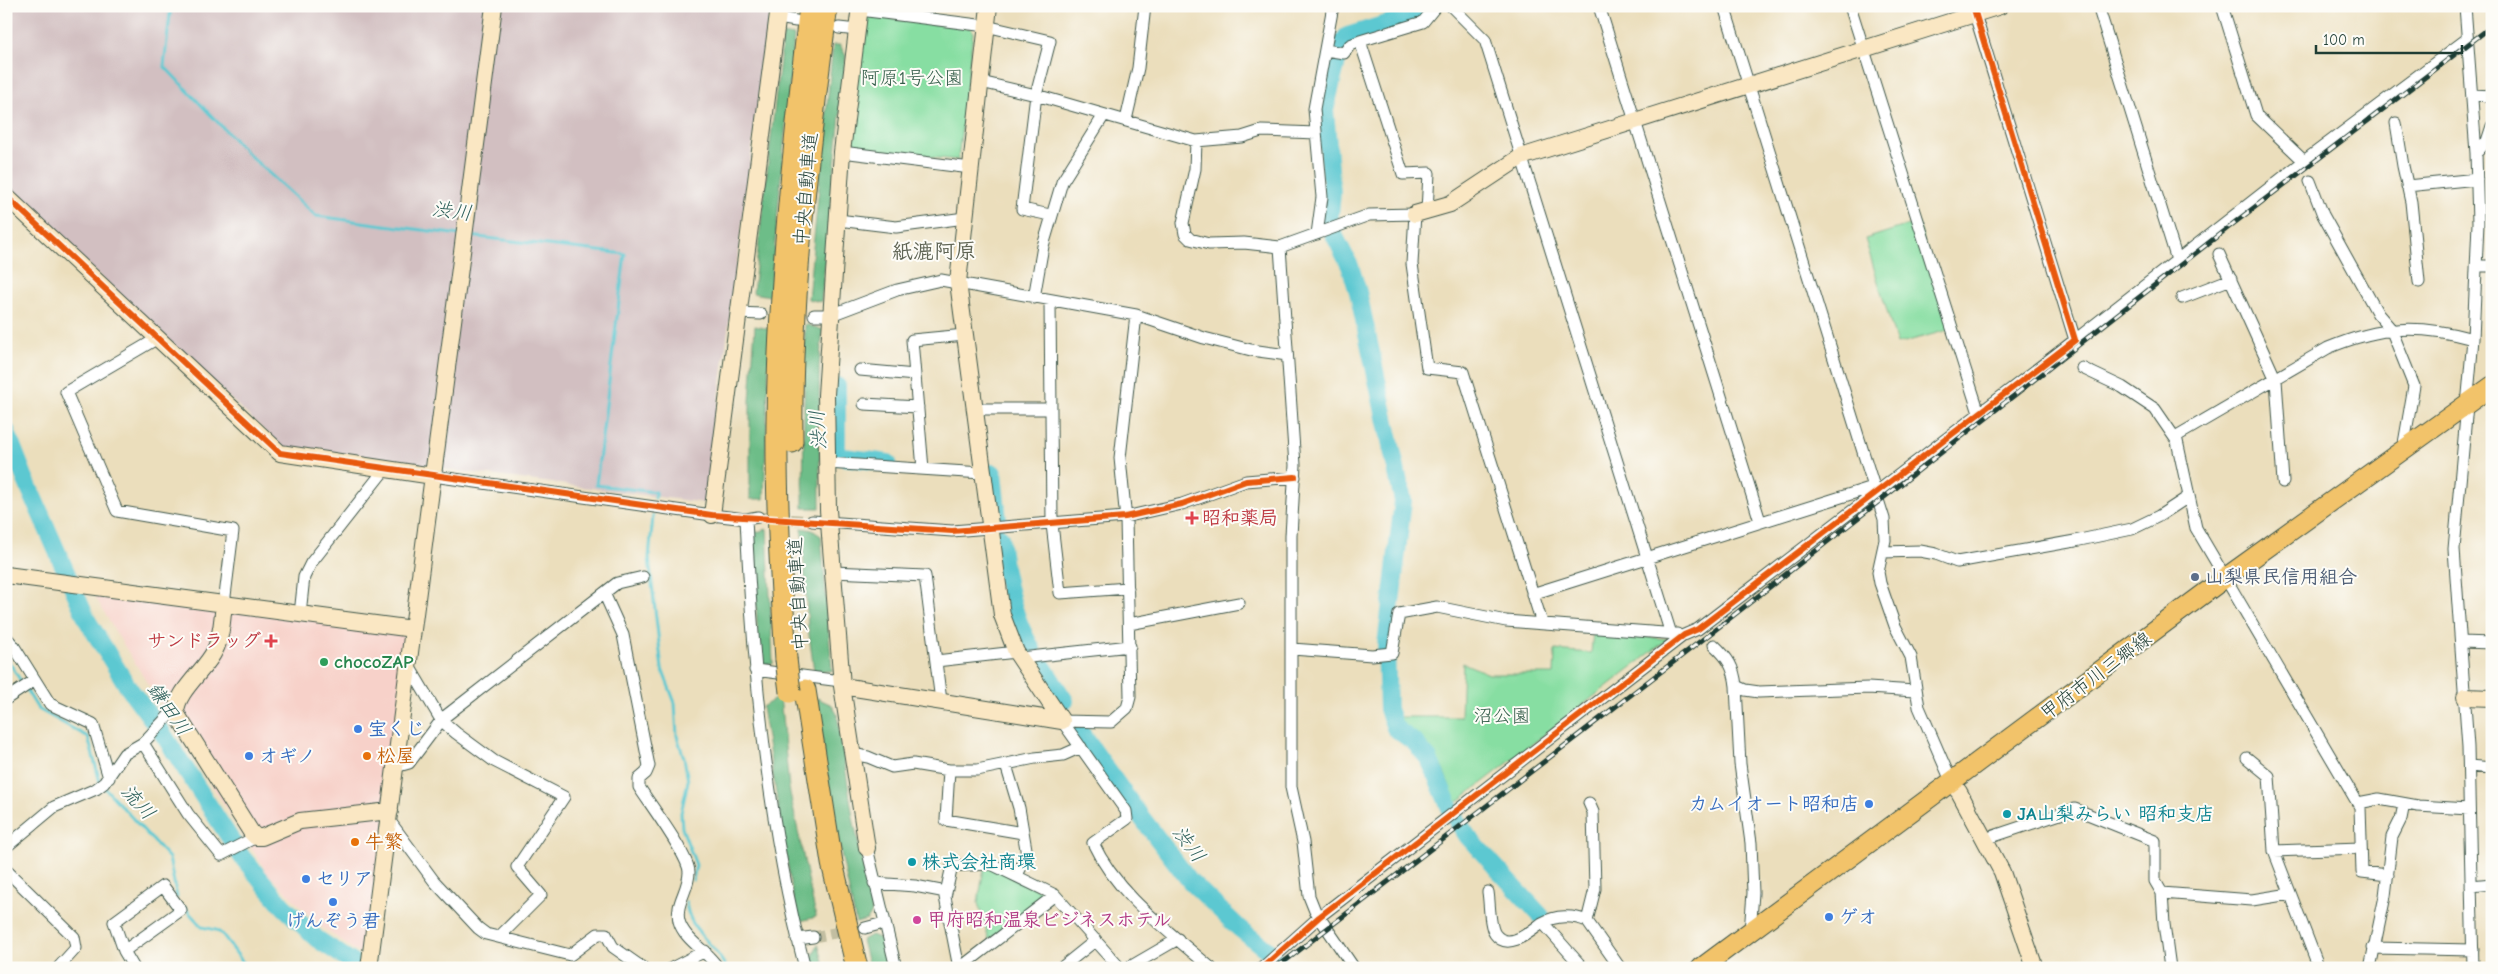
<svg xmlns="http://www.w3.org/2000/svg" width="2498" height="974" viewBox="0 0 2498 974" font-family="'Comic Neue','Klee One',sans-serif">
  <rect width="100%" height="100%" fill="#fdfcf7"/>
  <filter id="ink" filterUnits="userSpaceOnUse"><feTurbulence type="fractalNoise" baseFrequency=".02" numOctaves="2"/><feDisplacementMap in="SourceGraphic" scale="10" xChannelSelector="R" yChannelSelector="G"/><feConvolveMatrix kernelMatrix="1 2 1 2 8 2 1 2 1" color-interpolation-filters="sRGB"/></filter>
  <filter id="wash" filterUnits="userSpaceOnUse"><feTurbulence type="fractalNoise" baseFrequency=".0096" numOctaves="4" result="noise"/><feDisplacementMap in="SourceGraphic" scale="20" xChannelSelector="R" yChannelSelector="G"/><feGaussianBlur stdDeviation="1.12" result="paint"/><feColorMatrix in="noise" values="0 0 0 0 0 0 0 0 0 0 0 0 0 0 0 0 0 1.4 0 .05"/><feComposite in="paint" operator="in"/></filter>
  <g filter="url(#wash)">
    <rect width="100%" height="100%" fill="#ebdebc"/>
    <!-- built -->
    <path fill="#f7d1c9" d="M89,586L413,629L370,961L320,926L267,873L118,636Z"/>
    <!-- industrial -->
    <path fill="#d2bfc1" d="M6,6H771L705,503L283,448L6,188Z"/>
    <!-- green -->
    <path fill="#87dea2" stroke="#538e6b" d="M864,16L971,28L973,33L958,160L849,149Z
      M1918,222L1952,329L1897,344L1865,239Z
      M1593,632L1668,639L1456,803C1450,789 1445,769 1435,757C1425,745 1404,731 1399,717H1461L1463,663L1489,674H1554L1555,650L1591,653Z
      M992,867L1049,895L989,940L978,903L984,868Z"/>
    <!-- forest -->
    <path fill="#6dbd88" stroke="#467d5e" d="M783,34L794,36L770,296L753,293Z
      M833,45H840L846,56L821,302L808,299Z
      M805,324L823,330L819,366L820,508H803Z
      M755,326L770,329L764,499H750V401Z
      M802,528L812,530L821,536L832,671H814L808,627Z
      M767,529L773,664H761L758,642L753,533Z
      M780,696L789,788L816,917L797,922L762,707Z
      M817,698L832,705L837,714L853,818L870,896L872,913L867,920L856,923L828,792Z
      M871,935L881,939L888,968H869L862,940Z
      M818,944L825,968H810L809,964Z"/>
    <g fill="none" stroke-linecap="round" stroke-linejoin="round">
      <!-- stream -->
      <path stroke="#5bc8d1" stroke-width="3" d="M171,6L164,66L248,154L316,216L460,235
        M2492,149L2488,163L2492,168
        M469,236L625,254L596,485L655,492V498
        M653,516L649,558L662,669L675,703L677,736L684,758L688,781L681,813L682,828L696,865L693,880
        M6,657L38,709L88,737L100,782
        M104,787L169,858L177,897
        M686,902C689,932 714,942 726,968
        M185,908L202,927L216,930L223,935L247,968"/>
      <!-- river -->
      <path stroke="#5bc8d1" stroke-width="18" d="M1426,6L1421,13L1347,36L1341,45L1325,110L1332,193L1329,225L1350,266L1358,292L1403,501L1386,645L1388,709L1395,728L1415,743L1429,759L1452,813L1468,837L1541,916
        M837,386V456L888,463
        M6,430L24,476L87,620L128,687L163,734L242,857L283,906L317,939L361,968
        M991,473H993L998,520
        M1000,537C1004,574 1012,617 1032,649
        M1042,665L1065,701
        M1079,730L1132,805L1190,881L1239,928L1267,950L1282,968"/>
    </g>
  </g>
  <g filter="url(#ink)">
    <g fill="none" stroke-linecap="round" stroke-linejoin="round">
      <!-- street-tunnel -->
      <path stroke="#c2bea1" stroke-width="11" stroke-dasharray="11 5.5" stroke-linecap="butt" d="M758,517L812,521
        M813,937L851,930"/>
      <!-- street casing -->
      <g stroke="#3e5548" stroke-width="13">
        <path id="street" d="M1451,6L1485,40L1671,634
          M1599,6L1760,521
          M1724,6L1884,519L1885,540L1878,572L1880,583L1895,626L1911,657L1919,707L1952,783
          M1850,6L1979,413
          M2098,6L2177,260
          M2222,6L2256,115L2304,161
          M2465,6L2476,153L2478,223L2473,339L2454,549L2468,747L2473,968
          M860,10L986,26L1050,41L1036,95L1022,209L1050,215
          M778,18L796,21
          M839,28L857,30
          M1360,41L1403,174L1429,173L1427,211
          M1325,50L1344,53L1350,45L1360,41L1423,22L1436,6
          M981,82L1036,95L1196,141L1242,137L1261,131L1316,133
          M2472,95L2492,96
          M1126,120L1138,68L1145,6
          M2396,123L2403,166L2411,202L2419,282
          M1196,141L1195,169L1183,223L1185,234L1190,239L1209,244L1244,243L1280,247L1369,215L1415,214L1412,264L1427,368L1463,372L1542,623
          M842,152L971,168
          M2476,153L2487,141L2492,126
          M2310,181L2323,215L2378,314L2391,329L2414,386L2403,449
          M2407,186L2477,179
          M838,220L896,227L965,218
          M1317,234L1322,197L1314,109L1333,6
          M1280,247L1295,465L1291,536V787L1303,842L1309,896L1315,911L1354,968
          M2219,254L2276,380L2283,482
          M2476,266H2492
          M1034,298L1043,246L1062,182L1104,115
          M2182,298L2231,279
          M1050,301L1052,524L1060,593L1128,588
          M738,313L761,314
          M814,315H831L897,290L941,280L1136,315L1204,338L1251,350L1287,355
          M158,338L66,392L117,511L233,531L224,604
          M2075,340L2304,161L2467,39
          M2082,368L2122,387L2155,409L2177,441L2196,528L2360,807L2362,872L2388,875
          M860,370L915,375
          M864,404L918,407
          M974,409H1051
          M2175,437L2328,348C2381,326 2418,324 2473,339
          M827,463L982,473
          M923,469L912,340L965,335
          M433,476L712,515L746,519L758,517
          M746,519C753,670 767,821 805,968
          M812,521L952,531L1125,517L1182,504L1246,481L1295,477
          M1883,552L1920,551L1936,554L1957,562L2075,541L2132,529L2159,516L2188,497
          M833,572L925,576L941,701
          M604,593L623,635L649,766L646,773L639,779V787C649,803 689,856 689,872C689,890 675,903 679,921C684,940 708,951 718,968
          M1532,594L1873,487
          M300,614L304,577L311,563L385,469
          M1129,624L1239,603
          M6,637L13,645L50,704L93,724L109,778
          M2461,642L2492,643
          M1714,645C1728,658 1734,667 1736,686L1745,690L1759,692L1868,688L1915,691
          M1292,649L1372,655L1392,653L1399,614L1437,607L1506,621L1677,634
          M1021,658L1130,646
          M936,661L1016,652
          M409,666L441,720L456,733L494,761L564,797L517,867L541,895L499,937
          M755,670L841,681
          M1736,686L1740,764L1751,843L1753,893L1750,932
          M6,699L35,680
          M1062,721L1111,722L1127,708L1130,697L1126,520L1120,458L1136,315
          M1062,721L1126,811L1127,819L1093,843C1117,895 1169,931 1211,968
          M143,743L188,814L221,855L256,837
          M852,754L868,757L892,767L913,764L949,770H977L1035,758L1063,755L1081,747
          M2247,758L2269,776L2274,851L2319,968
          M1006,765L1019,808L1027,855L1017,875
          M2469,766L2492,768
          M395,767L409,763L443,718L617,583L643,577
          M949,770L946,820L1023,833
          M1589,803L1593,812L1595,889L1587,921L1620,968
          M2358,803L2379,799L2418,806L2469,809
          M389,820L434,881L478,928L486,934L570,955L598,934H606L613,947L643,968
          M1985,839L2075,809L2155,841V881L2162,893L2252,900L2290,894
          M6,847L54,807L96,789L104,783L124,754L143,743L176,708
          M867,848L896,968
          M2274,851L2361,848
          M6,870L74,937L76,948L58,968
          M874,883L915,886L946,892
          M2471,886L2492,884
          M1488,892C1490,904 1489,925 1495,934C1508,952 1531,931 1542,923C1556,915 1573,915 1587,921
          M2162,893L2164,924L2170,968
          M1543,923L1583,968
          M865,928L884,923
          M797,939L813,937
          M2373,948L2473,950
          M124,951L181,910L163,886L114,922L124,951L134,968
          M672,968L705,951
          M959,968L945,897L952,866L991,864L1055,895L1120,968
          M960,968L1055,895
          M1061,968L1096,940
          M1128,968L1178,939
          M1262,968L1319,917L1684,635L1698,629L2075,340L1973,8
          M2370,968L2385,896L2392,837L2401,819L2404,804"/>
      </g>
      <!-- secondary casing -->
      <g stroke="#3e5548" stroke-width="18">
        <path id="secondary" d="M860,6L842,152L826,395L828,510L842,686L867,848
          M989,6L958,282L1002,615L1016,652L1062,721
          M6,196L280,453L433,476
          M1415,214L1450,204L1521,157L2000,6
          M712,515L779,6
          M6,575L413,629
          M224,604C222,619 222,636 215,650C206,670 176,691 176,713L251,832L256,837H262L300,821L390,811
          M842,686L1062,721
          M2465,697L2492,698
          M1952,783L1959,792L2002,872L2035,968
          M369,968L494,6"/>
      </g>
      <!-- primary casing -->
      <g stroke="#3e5548" stroke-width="21">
        <path id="primary" d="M1701,968L2225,578L2492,386"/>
      </g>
      <!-- highway casing -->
      <g stroke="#3e5548" stroke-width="23">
        <path id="highway" d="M792,442C790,297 808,150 827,6
          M786,659C781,579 776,500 777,421C779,282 794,144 810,6
          M805,690L832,863L857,968"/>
      </g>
      <!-- street -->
      <use href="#street" stroke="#fff" stroke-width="11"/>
      <!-- secondary -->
      <use href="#secondary" stroke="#fae7c3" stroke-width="16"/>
      <!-- primary -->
      <use href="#primary" stroke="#f2c36a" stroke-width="19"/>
      <!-- highway -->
      <use href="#highway" stroke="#f2c36a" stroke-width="21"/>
      <!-- rail casing -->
      <g stroke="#1f3d34" stroke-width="5">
        <path id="rail" d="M1276,968L1702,640L2234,223L2492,26"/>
      </g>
      <!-- rail -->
      <use href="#rail" stroke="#fdfcf7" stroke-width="3" stroke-dasharray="9" stroke-linecap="butt"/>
      <!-- highway-bridge casing -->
      <g stroke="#3e5548" stroke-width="23" stroke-linecap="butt">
        <path id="highway-bridge" d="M786,659L790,692"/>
      </g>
      <!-- highway-bridge -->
      <use href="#highway-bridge" stroke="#f2c36a" stroke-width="21"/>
      <!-- cycleway casing -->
      <g stroke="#fdfcf7" stroke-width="9">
        <path id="cycleway" d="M6,196L280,453L712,515L952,531L1125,517L1182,504L1246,481L1295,477
          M1262,968L1319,917L1684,635L1698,629L2075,340L1973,6"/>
      </g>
      <!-- cycleway -->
      <use href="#cycleway" stroke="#e8590c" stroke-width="6"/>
    </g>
  </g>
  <!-- markers -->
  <g fill="#e0444e" stroke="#fdfcf7" stroke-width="2">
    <path d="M1189.5 510.5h5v5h5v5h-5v5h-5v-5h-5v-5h5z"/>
    <path d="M268.5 633.5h5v5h5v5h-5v5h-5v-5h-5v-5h5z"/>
  </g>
  <circle fill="#5c6f8a" stroke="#fdfcf7" stroke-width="2" cx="2195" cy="577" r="5"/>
  <circle fill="#2e9e5b" stroke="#fdfcf7" stroke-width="2" cx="324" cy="662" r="5"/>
  <g fill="#3f7fe0" stroke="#fdfcf7" stroke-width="2">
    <circle cx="358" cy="729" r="5"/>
    <circle cx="249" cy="756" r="5"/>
    <circle cx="1869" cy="804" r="5"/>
    <circle cx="306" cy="879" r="5"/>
    <circle cx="333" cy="902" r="5"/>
    <circle cx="1829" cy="917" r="5"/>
  </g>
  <g fill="#e8710a" stroke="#fdfcf7" stroke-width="2">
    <circle cx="367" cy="756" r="5"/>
    <circle cx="355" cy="842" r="5"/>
  </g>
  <g fill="#0f9aa8" stroke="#fdfcf7" stroke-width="2">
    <circle cx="2007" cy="814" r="5"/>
    <circle cx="912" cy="862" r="5"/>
  </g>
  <circle fill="#d1479c" stroke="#fdfcf7" stroke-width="2" cx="917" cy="920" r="5"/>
  <g text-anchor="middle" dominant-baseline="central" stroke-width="4" stroke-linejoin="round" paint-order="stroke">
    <!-- park labels -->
    <g font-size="19" fill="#345d4a" stroke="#fdfcf7">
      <text x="912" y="78">阿原1号公園</text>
      <text x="1502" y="716">沼公園</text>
    </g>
    <!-- street labels -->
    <g font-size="19" fill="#1f3d34" stroke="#fdfcf7">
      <text transform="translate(806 189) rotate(-85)">中央自動車道</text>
      <text transform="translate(798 594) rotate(-93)">中央自動車道</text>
      <text transform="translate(2096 676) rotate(-37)">甲府市川三郷線</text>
    </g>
    <!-- health labels -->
    <g font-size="19" font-weight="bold" fill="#be3a42" stroke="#fdfcf7" text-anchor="start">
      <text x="1202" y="518">昭和薬局</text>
      <text x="261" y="641" text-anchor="end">サンドラッグ</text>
    </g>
    <!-- service labels -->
    <g font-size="19" font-weight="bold" fill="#4e5e75" stroke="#fdfcf7" text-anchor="start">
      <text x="2205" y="577">山梨県民信用組合</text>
    </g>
    <!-- leisure labels -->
    <g font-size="19" font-weight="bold" fill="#27864d" stroke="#fdfcf7" text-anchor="start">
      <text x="334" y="662">chocoZAP</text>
    </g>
    <!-- shop labels -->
    <g font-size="19" font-weight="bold" fill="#366cbe" stroke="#fdfcf7" text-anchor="start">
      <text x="368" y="729">宝くじ</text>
      <text x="259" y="756">オギノ</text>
      <text x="1859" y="804" text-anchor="end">カムイオート昭和店</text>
      <text x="316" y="879">セリア</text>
      <text x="1839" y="917">ゲオ</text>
      <text x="333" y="921" text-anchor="middle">げんぞう君</text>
    </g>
    <!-- food labels -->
    <g font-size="19" font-weight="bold" fill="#c56008" stroke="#fdfcf7" text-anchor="start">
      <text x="377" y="756">松屋</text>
      <text x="365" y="842">牛繁</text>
    </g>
    <!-- culture labels -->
    <g font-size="19" font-weight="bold" fill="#0d838f" stroke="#fdfcf7" text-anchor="start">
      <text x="2017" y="814">JA山梨みらい 昭和支店</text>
      <text x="922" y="862">株式会社商環</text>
    </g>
    <!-- hotel labels -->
    <g font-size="19" font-weight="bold" fill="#b23c85" stroke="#fdfcf7" text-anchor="start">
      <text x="927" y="920">甲府昭和温泉ビジネスホテル</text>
    </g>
    <!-- water labels -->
    <g font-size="20" font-style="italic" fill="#2e605b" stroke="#fdfcf7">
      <text transform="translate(452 211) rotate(7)">渋川</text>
      <text transform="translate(818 430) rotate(-94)">渋川</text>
      <text transform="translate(169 709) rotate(55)">鎌田川</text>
      <text transform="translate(138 802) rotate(48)">流川</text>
      <text transform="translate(1189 844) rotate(53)">渋川</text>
    </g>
    <!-- quarter labels -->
    <g font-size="21" font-weight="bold" fill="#616656" stroke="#fdfcf7">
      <text x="934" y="251">紙漉阿原</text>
    </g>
  </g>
  <!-- margin -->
  <rect width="2498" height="974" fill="none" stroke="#fdfcf7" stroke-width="25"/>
  <!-- scale -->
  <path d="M2316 45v8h146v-8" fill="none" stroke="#1f3d34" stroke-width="2.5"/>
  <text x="2323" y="45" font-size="15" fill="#1f3d34" stroke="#fdfcf7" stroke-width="4" paint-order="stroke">100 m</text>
</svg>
